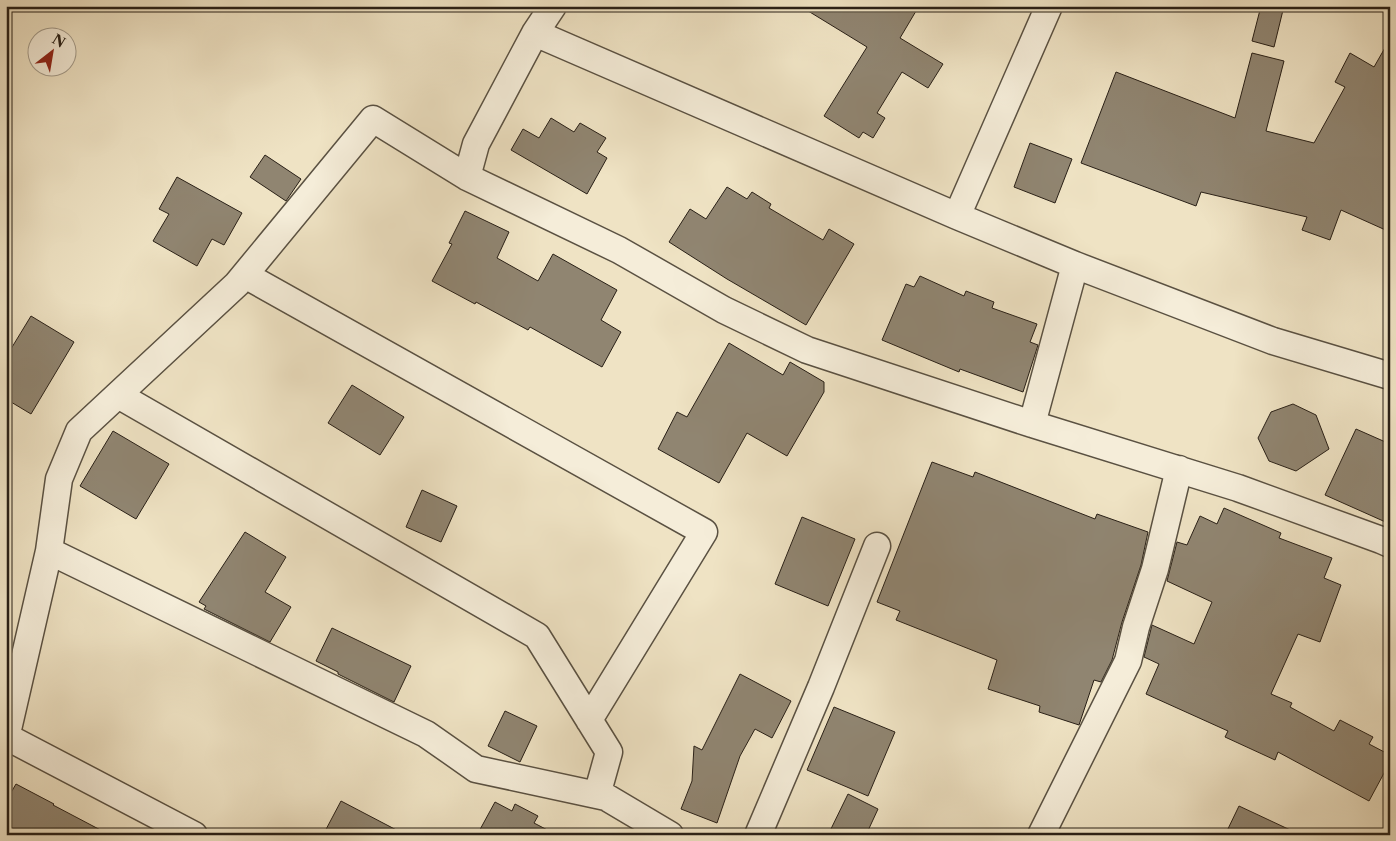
<svg xmlns="http://www.w3.org/2000/svg" width="1396" height="841" viewBox="0 0 1396 841" font-family="'Libre Caslon Text',serif">
  <rect width="100%" height="100%" fill="#efe3c4"/>
  <filter id="stains"><feTurbulence type="fractalNoise" baseFrequency=".004" numOctaves="4"/><feColorMatrix values="0 0 0 0 .2 0 0 0 0 .09 0 0 0 0 .02 0 0 0 .5 -.17"/></filter>
  <radialGradient id="worn" r=".72"><stop offset=".6" stop-color="#630" stop-opacity="0"/><stop offset="1" stop-color="#630" stop-opacity=".3"/></radialGradient>
  <!-- building -->
  <path fill="#908571" stroke="#292017" d="M800,6H919L900,38L943,64L928,88L902,72L877,113L885,118L873,138L863,132L859,138L824,116L867,47Z
    M1261,6H1284L1274,47L1252,41Z
    M1390,39V232L1341,210L1330,240L1302,230L1307,217L1201,192L1196,206L1081,163L1116,72L1235,118L1252,53L1284,61L1266,131L1314,143L1345,87L1335,82L1350,53L1374,67Z
    M551,118L574,132L580,123L606,138L597,152L607,158L587,194L511,150L523,129L539,138Z
    M1030,143L1072,159L1055,203L1014,187Z
    M265,155L301,179L286,201L250,177Z
    M177,177L242,213L224,245L212,239L197,266L153,241L169,214L159,209Z
    M727,187L747,199L752,192L771,204L769,208L823,240L829,229L854,244L806,325L727,279L669,242L690,209L706,219Z
    M465,211L509,232L497,258L538,281L553,254L617,290L601,320L621,332L602,367L530,327L528,330L476,302L475,304L432,281L452,244L449,243Z
    M920,276L964,296L966,291L994,302L992,308L1037,324L1030,342L1038,345L1023,392L960,369L959,372L882,340L906,284L914,287Z
    M31,316L74,342L31,414L6,399V357Z
    M729,343L783,375L790,362L824,382V392L787,456L747,433L719,483L658,449L677,412L687,417Z
    M352,385L404,417L380,455L328,423Z
    M1293,404L1316,415L1329,449L1296,471L1269,461L1258,438L1271,412Z
    M1356,429L1390,444V524L1325,495Z
    M113,431L169,464L136,519L80,486Z
    M932,462L973,477L975,472L1095,519L1097,514L1148,532L1141,565L1122,622L1112,660L1101,682L1094,680L1079,725L1039,712L1040,706L988,689L997,660L896,620L900,611L877,602Z
    M422,490L457,506L441,542L406,527Z
    M1224,508L1281,533L1279,538L1332,558L1324,578L1341,585L1320,642L1298,634L1271,694L1292,703L1290,707L1334,731L1340,720L1373,737L1369,744L1390,755V762L1369,801L1278,752L1275,760L1225,737L1228,731L1146,694L1159,664L1144,657L1152,625L1194,644L1212,602L1167,581L1177,542L1187,545L1200,516L1217,524Z
    M802,517L855,539L828,606L775,584Z
    M245,532L286,557L265,592L291,607L270,642L204,609L206,606L199,602Z
    M332,628L411,666L394,702L338,674V672L316,661Z
    M740,674L791,701L772,738L755,729L740,756L717,823L681,809L692,781L694,746L702,750Z
    M834,707L895,732L868,796L807,770Z
    M505,711L537,726L520,762L488,746Z
    M16,784L54,804L53,805L110,835H6V801Z
    M848,794L878,809L866,835H828Z
    M341,801L406,835H323Z
    M495,802L512,811L515,804L538,816L534,823L557,835H477Z
    M1239,806L1301,835H1225Z"/>
  <g fill="none" stroke-linecap="round" stroke-linejoin="round">
    <!-- minor casing -->
    <g stroke="#5a5142" stroke-width="29">
      <path id="minor" d="M535,33L957,216L1075,265L1273,341L1390,376
        M467,177L476,144L535,33L553,6
        M957,216L1049,6
        M245,275L704,532L589,720
        M118,395L537,636L609,752L597,795
        M1032,424L1075,265
        M49,551L426,734L476,769L606,797L670,835
        M7,737L194,835
        M6,738L49,551L59,479L79,431L237,284L373,119L467,177L619,250L724,310L807,350L1032,424L1238,488L1381,540L1390,544
        M758,835L821,687L877,546
        M1041,835L1128,661L1136,627L1155,569L1179,469"/>
    </g>
    <!-- minor -->
    <use href="#minor" stroke="#f5edd9" stroke-width="26"/>
  </g>
  <!-- margin -->
  <rect width="1396" height="841" fill="none" stroke="#efe3c4" stroke-width="25"/>
  <rect x="8" y="8" width="1381" height="826" fill="none" stroke="#292017" stroke-width="2.5"/>
  <rect x="12" y="12" width="1371" height="816" fill="none" stroke="#292017"/>
  <!-- north arrow -->
  <g transform="translate(52 52) rotate(31)"><circle r="24" fill="#f5edd9" stroke="#a39b8b"/>
  <path d="M0-4L9 19L0 12L-9 19Z" fill="#8f2418"/>
  <text y="-8" font-size="14" font-weight="bold" text-anchor="middle" fill="#292017">N</text>
  </g>
  <rect width="100%" height="100%" filter="url(#stains)"/>
  <rect width="100%" height="100%" fill="url(#worn)"/>
</svg>
